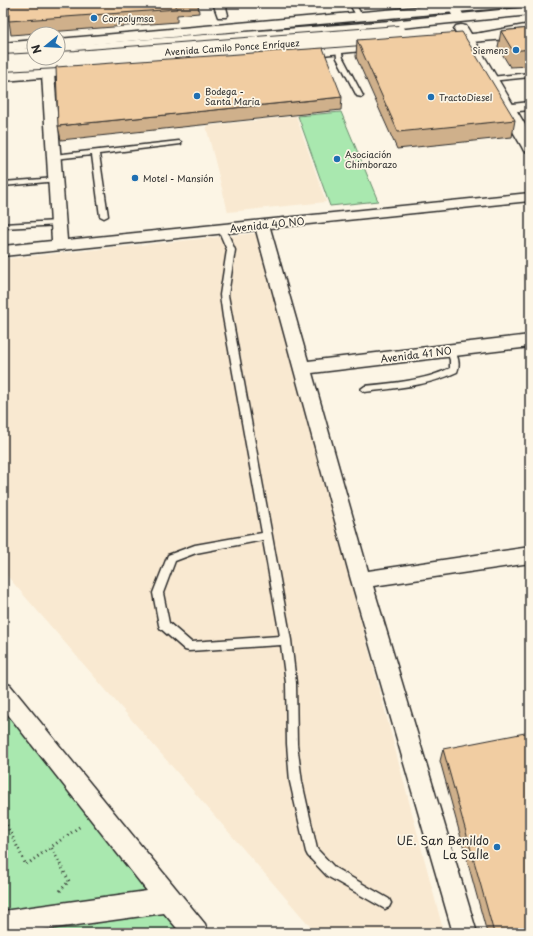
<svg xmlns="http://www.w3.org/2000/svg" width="533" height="936" viewBox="0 0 533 936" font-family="'Playpen Sans',sans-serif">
  <rect width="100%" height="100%" fill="#fcf5e5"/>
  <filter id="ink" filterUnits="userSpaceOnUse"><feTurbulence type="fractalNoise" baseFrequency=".025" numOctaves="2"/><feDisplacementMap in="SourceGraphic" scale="8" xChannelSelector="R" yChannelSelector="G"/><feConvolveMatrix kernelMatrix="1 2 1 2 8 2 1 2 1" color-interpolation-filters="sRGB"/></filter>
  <g filter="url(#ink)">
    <!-- built -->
    <path fill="#f9e9d1" d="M296,116L326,202L228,212L206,126Z
      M258,233L444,933H316L3,571V259Z"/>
    <!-- green -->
    <path fill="#a9e8af" stroke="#6a8a6d" d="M341,112L378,201L330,206L298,116Z
      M3,698L187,933H54V908L3,917Z"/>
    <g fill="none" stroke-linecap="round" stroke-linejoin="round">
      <!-- service casing -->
      <g stroke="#2b2b2b" stroke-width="3">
        <path id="service" d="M349,3H355L362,16L361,17H357Z
          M336,48L341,49L343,58L363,96L362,97L357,96L337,58Z
          M530,73V77L491,81L488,79L491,77Z
          M179,141L181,142V144L99,154L108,216L104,218L100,216L92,155L54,159L51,157L54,155Z
          M56,178L58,179V181L3,186V182Z
          M58,221H61V225L3,228V224Z
          M219,227H225L235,250L228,295L291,640L296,683L297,744L302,782L317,849L335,868L389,899L391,903L389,907L385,909L327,876L308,856L306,852L290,782L287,744L286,683L281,645L189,651L185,650L160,628L159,625L153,593L168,555L195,545L262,533L223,317L220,295L227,250L218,229ZM263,540L280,636L191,642L169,623L163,593L175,561L196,553Z
          M450,346L453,347C457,355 461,363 457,372C428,386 396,388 365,392L361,389L365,386C393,383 424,381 450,368V360L446,349Z"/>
      </g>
      <!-- minor casing -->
      <g stroke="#2b2b2b" stroke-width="3">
        <path id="minor" d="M213,3H225L228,15L226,17H218Z
          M445,3H457L465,18L463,20H455Z
          M48,70L52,71L54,74L67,240L530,193V201L270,228L308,361L530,335V347L312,373L368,571L530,547V563L373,586L477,933H453L351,580L256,230L3,256V246L52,241L42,74L44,71Z
          M530,102V110L508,112L503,111L502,108L503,105Z
          M3,683L10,685L205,924L208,933H181L164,913L19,933H3V911L147,891L3,708Z"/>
      </g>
      <!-- tertiary casing -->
      <g stroke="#2b2b2b" stroke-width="3">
        <path id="tertiary" d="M461,25L466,26L468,29L530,133V152L524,151L522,147L454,29L456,26Z"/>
      </g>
      <!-- secondary casing -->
      <g stroke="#2b2b2b" stroke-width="3">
        <path id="secondary" d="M465,3H520L518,6L513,7L58,47V39Z
          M530,29V37L437,45L432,44L430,41L432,38L437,37Z
          M34,40V48L3,51V43Z
          M386,41L391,42L393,45L391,48L293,58L288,57L286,54L288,51L293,50Z
          M86,66L91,68L94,71L91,74L3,81V71Z"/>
      </g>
      <!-- primary casing -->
      <g stroke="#2b2b2b" stroke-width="3">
        <path id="primary" d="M530,7V15L391,29L58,54V46L391,21Z
          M530,24V32L481,41L476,40L474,37L476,34L481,33Z
          M34,48V56L3,58V50Z"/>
      </g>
      <!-- path -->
      <path stroke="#2b2b2b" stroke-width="3" stroke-dasharray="1 3.5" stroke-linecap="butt" d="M3,817L26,865L51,847
        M60,891L69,881L51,847L82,825"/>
      <!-- service -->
      <use href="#service" fill="#fcf5e5" fill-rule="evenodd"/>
      <!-- minor -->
      <use href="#minor" fill="#fcf5e5" fill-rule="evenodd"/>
      <!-- tertiary -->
      <use href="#tertiary" fill="#fcf5e5" fill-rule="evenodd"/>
      <!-- secondary -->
      <use href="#secondary" fill="#fcf5e5" fill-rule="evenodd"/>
      <!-- primary -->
      <use href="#primary" fill="#fcf5e5" fill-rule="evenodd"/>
      <!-- primary-bridge casing -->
      <g stroke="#2b2b2b" stroke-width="18" stroke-linecap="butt">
        <path id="primary-bridge" d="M3,63L76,59L399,34"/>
      </g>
      <!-- primary-bridge -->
      <use href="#primary-bridge" stroke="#fcf5e5" stroke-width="16"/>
    </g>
    <!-- wall -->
    <path fill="#cfb08b" stroke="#2b2b2b" d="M9,3H198L199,13L177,15V22L11,35L9,21Z
      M530,28V66L510,67L498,47L501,31Z
      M357,40L515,120L512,137L397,149L356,57Z
      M342,97L341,110L61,140L58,126Z
      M443,749L530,933H487L440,761Z"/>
    <!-- building -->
    <path fill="#f1cda2" stroke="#2b2b2b" d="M9,3H175L177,9L9,21Z
      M530,28V49L513,51L501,31Z
      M462,32L515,120L398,132L357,40Z
      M323,48L342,97L58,126L56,67Z
      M530,732V933H494L443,749Z"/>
  </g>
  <!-- markers -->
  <g fill="#1f6fb2" stroke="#fcf5e5" stroke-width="1.5">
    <circle cx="94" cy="18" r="4"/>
    <circle cx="516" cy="50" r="4"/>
    <circle cx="197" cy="96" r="4"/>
    <circle cx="431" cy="97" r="4"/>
    <circle cx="337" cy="159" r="4"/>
    <circle cx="135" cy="178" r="4"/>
    <circle cx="497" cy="847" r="4"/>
  </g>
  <g text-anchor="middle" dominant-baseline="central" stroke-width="3.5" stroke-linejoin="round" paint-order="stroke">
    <!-- far-poi labels -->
    <g font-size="9" fill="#2b2b2b" stroke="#fcf5e5" text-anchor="start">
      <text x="102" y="18">Corpolymsa</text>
      <text x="508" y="50" text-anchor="end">Siemens</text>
      <text x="205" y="91">Bodega -<tspan x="205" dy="10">Santa Maria</tspan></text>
      <text x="439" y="97">TractoDiesel</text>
      <text x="345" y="154">Asociación<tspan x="345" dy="10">Chimborazo</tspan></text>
      <text x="143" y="178">Motel - Mansión</text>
    </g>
    <!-- far-street labels -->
    <g font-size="9" fill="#2b2b2b" stroke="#fcf5e5">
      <text transform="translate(232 47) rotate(-4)">Avenida Camilo Ponce Enríquez</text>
    </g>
    <!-- street labels -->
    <g font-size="10" fill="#2b2b2b" stroke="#fcf5e5">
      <text transform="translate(267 224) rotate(-6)">Avenida 40 NO</text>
      <text transform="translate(416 354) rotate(-7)">Avenida 41 NO</text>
    </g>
    <!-- near-poi labels -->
    <g font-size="12" fill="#2b2b2b" stroke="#fcf5e5" text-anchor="end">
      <text x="489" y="840">UE. San Benildo<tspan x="489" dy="14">La Salle</tspan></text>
    </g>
  </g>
  <!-- margin -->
  <rect width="533" height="936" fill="none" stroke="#fcf5e5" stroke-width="16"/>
  <rect x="8" y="8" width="517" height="920" fill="none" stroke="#2b2b2b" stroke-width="1.5" filter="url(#ink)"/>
  <!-- north arrow -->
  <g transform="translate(46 46) rotate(252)"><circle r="19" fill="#fcf5e5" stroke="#a8a49b"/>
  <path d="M0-3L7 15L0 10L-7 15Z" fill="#1f6fb2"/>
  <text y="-6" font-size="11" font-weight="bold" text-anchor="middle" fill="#2b2b2b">N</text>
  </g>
</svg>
